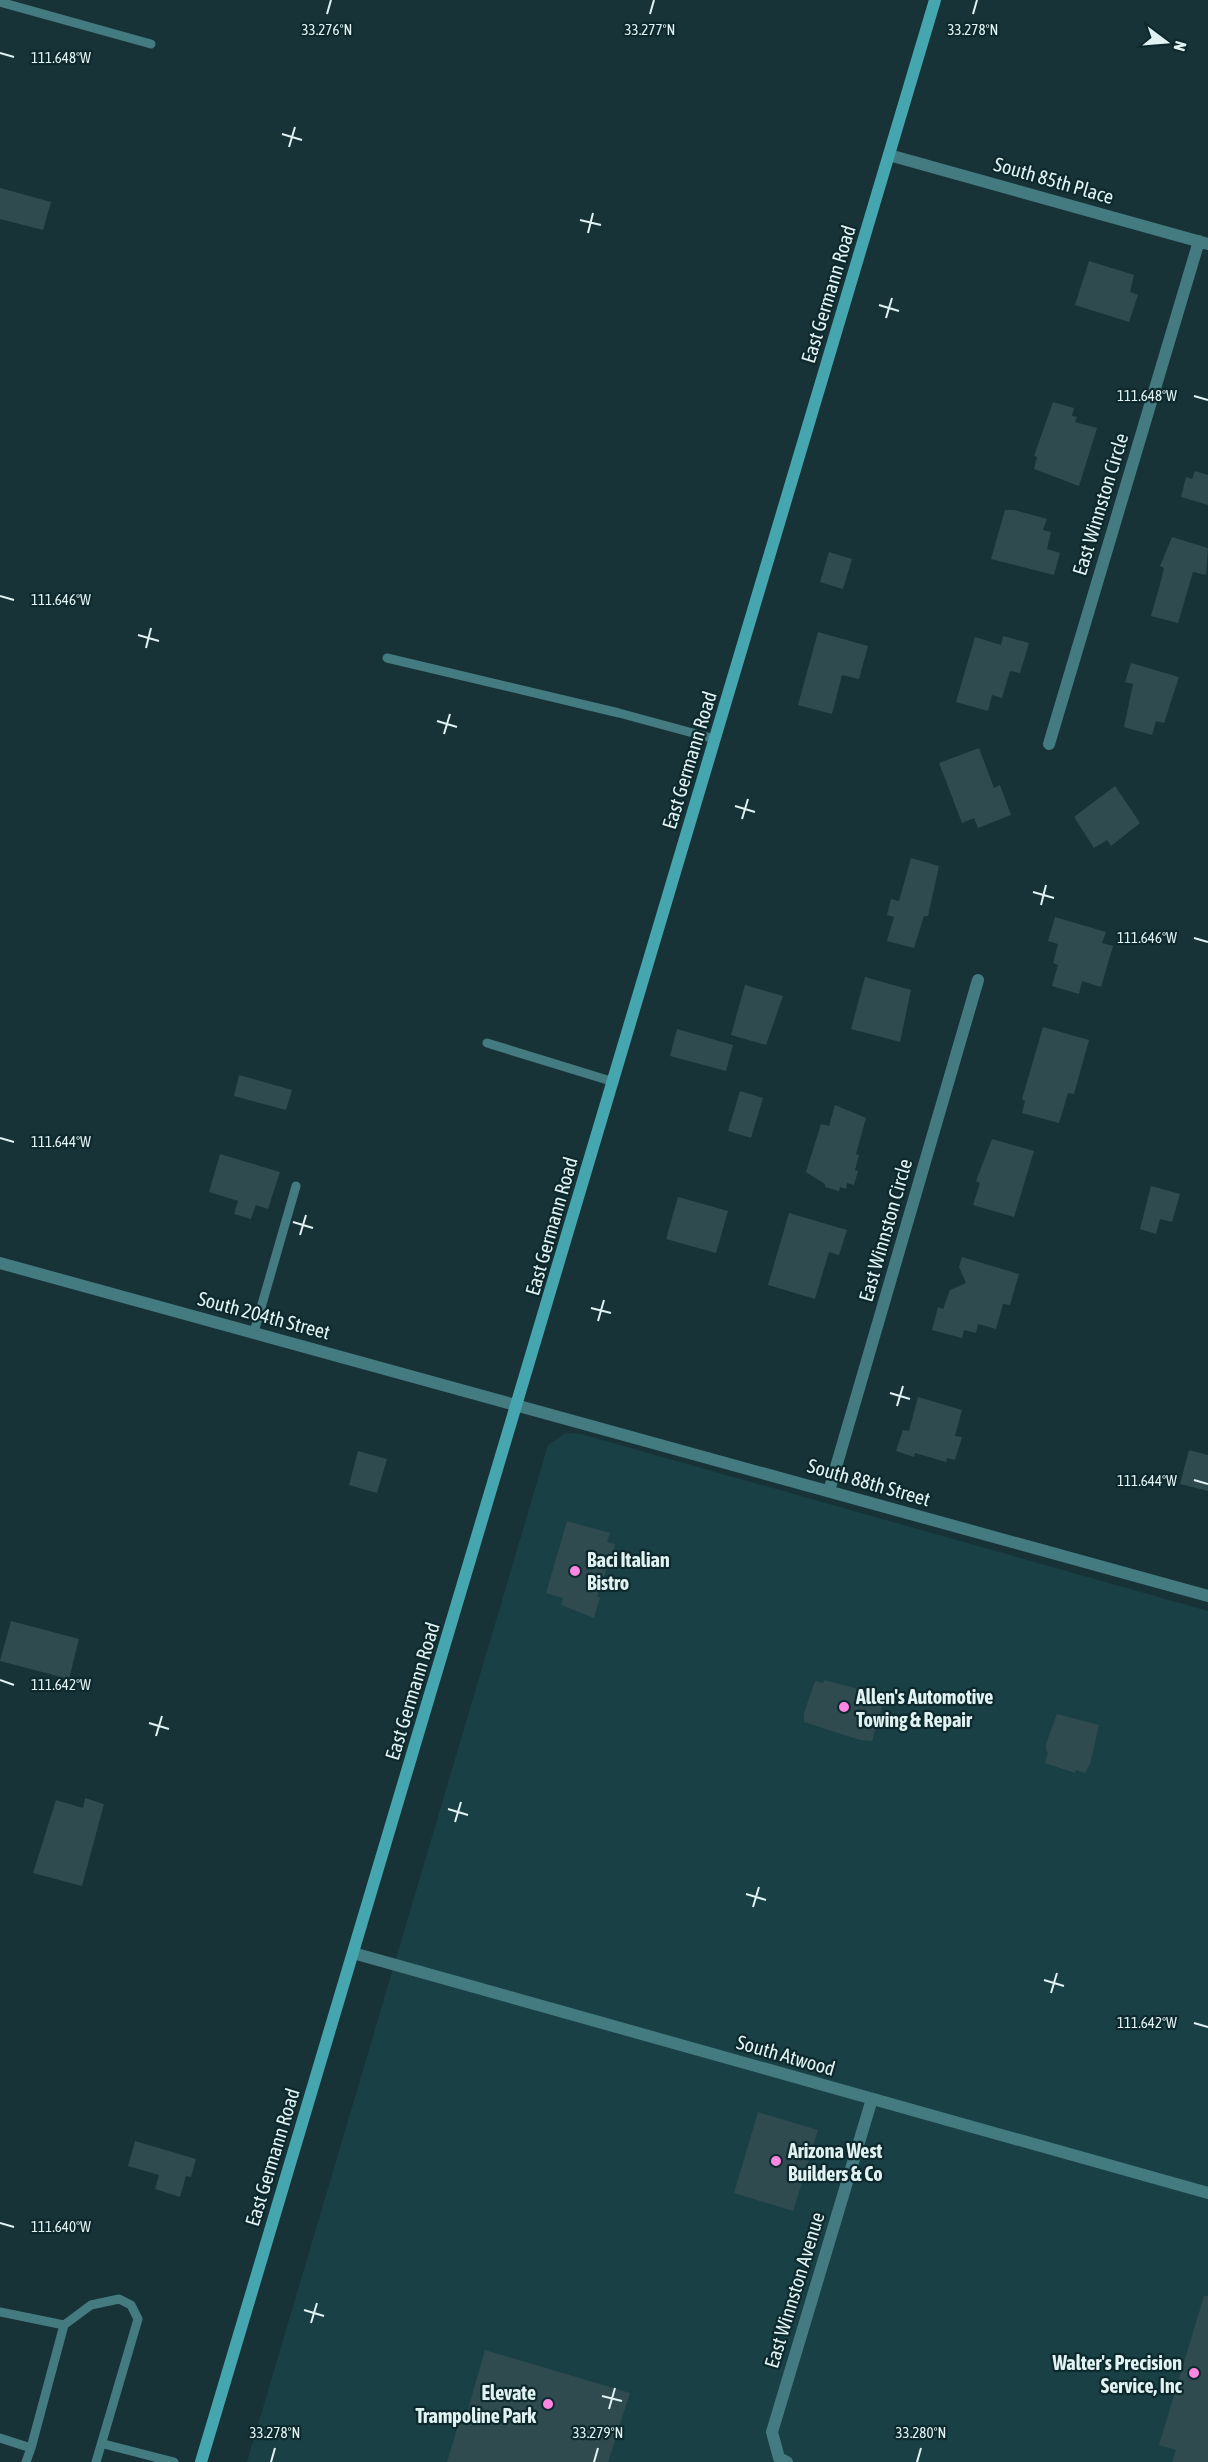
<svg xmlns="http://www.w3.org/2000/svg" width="1208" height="2462" viewBox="0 0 1208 2462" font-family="'Asap Condensed',sans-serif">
  <rect width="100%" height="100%" fill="#173337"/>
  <!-- built -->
  <path fill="#194045" d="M566,1433L581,1434L1208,1611V2462H247L548,1445Z"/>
  <!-- building -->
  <path fill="#2f4b4f" d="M0,188L51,202L43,230L0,219Z
    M1089,261L1134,275L1130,292L1138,295L1129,322L1075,305Z
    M1053,402L1074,408L1072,416L1077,417L1075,422L1097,428L1079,486L1034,469L1037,457L1034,456Z
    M1195,471L1208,475V505L1181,497L1186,477L1192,479Z
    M1005,510H1014L1047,519L1043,530L1051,532L1047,549L1060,553L1054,575L991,559Z
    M1172,537L1208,548L1206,575L1193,572L1178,623L1151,616L1162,577L1164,568L1160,566Z
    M829,552L852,559L843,589L820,582Z
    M818,632L868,646L859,679L842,675L832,714L798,705Z
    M1003,636L1029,643L1020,673L1010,671L1002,698L992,695L988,711L956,702L975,637L1001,645Z
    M1131,663L1179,677L1164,723L1156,721L1152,735L1124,727L1133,684L1125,682Z
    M979,748L994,788L1000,785L1011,815L978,828L974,818L962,823L939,763Z
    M1115,786L1140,823L1111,846L1107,840L1094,848L1074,817Z
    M911,858L939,866L928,916H924L914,948L887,941L894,917L887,915L891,899L899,901Z
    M1055,917L1106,932L1102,943L1113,946L1101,987L1082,981L1079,994L1052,986L1058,965L1053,963L1058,944L1048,941Z
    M865,977L911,990L900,1042L851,1029Z
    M745,985L783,996L766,1045L731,1035Z
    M1043,1027L1089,1040L1074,1094L1068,1093L1059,1123L1022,1113L1025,1101L1022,1099Z
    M677,1029L733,1045L726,1071L670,1056Z
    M239,1075L292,1090L286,1110L234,1096Z
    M740,1091L763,1098L751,1138L728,1131Z
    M835,1105L866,1118L856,1154L859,1155L855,1170L858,1171L854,1185L847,1183L846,1189L840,1187L839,1191L825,1187V1184L806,1172L821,1124L829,1126Z
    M992,1139L1034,1151L1014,1217L973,1205L980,1183L976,1181Z
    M220,1154L280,1172L268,1209L256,1205L251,1219L234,1214L238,1201L209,1192Z
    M1151,1186L1180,1194L1172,1222L1160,1219L1156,1234L1140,1229Z
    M678,1197L728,1211L716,1253L666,1239Z
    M789,1213L847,1230L839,1255L829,1252L815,1299L768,1285Z
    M962,1257L1019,1274L1010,1305L1003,1304L996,1329L978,1324L976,1333L964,1330L962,1338L932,1330L938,1307L943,1309L950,1290L966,1283L959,1267Z
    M918,1397L962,1410L955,1436L962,1437L955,1460L947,1458L946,1462L915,1453L914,1457L896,1451L903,1430L909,1431Z
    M1189,1450L1208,1455V1491L1180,1484Z
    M358,1451L387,1459L377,1493L349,1485Z
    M567,1521L610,1533L607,1542L615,1544L597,1597H600L594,1618L561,1605L563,1598L546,1593Z
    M11,1621L79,1639L69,1679L0,1661Z
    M824,1680L877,1694L876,1698L884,1700L872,1741L860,1740L804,1722V1713L815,1681L823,1683Z
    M1057,1714L1099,1725L1090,1764L1085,1773L1076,1770L1075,1773L1045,1763L1048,1752L1046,1751V1744Z
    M85,1798L104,1804L82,1886L33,1873L56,1800L83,1808Z
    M758,2112L818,2130L793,2211L734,2193Z
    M135,2141L196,2159L191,2177L186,2176L180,2197L155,2189L159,2175L128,2166Z
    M1204,2296H1208V2462H1172L1176,2450L1159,2445Z
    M485,2350L630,2393L608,2462H447L460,2419L465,2420Z"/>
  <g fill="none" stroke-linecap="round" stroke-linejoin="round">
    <!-- lane -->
    <path stroke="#437b81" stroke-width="9" d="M0,2L151,44
      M387,658L619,713L715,739
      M487,1043L614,1082
      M254,1332L296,1186
      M0,2312L64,2325L91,2305L119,2299L131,2305L138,2319L96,2462
      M0,2438L31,2448L26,2462
      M104,2444L174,2462
      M31,2448L64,2325"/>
    <!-- street -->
    <path stroke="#437b81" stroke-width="12" d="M889,155L1208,244
      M1049,744L1199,241
      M0,1263L1208,1596
      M829,1491L978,980
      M353,1953L1208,2193
      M787,2462L779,2458L772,2432L872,2099"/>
    <!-- secondary -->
    <path stroke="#46a6b0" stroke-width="12" d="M201,2462L935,0"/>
  </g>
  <!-- ticks -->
  <path fill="none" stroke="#e1f2f3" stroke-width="2" d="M327,14L331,0M650,14L654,0M973,14L977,0M0,53L14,57M282,134L302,140M289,147L295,127M580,220L601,225M588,233L593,213M879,305L899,311M886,318L892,298M1194,396L1208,400M0,596L14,600M138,635L159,641M146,648L151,628M437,721L457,727M444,734L450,714M735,806L755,812M742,819L748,799M1033,892L1054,898M1041,905L1046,885M1194,938L1208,942M0,1138L14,1142M293,1222L313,1228M300,1235L306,1215M591,1308L611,1313M598,1321L604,1300M890,1393L910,1399M897,1406L903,1386M1194,1480L1208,1484M0,1680L14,1685M149,1723L169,1729M156,1736L162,1716M448,1809L468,1815M455,1822L461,1802M746,1894L766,1900M753,1907L759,1887M1044,1980L1064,1986M1051,1993L1057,1973M1194,2023L1208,2027M0,2223L14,2227M304,2310L324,2316M311,2323L317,2303M602,2396L622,2401M609,2409L615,2388M271,2462L275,2448M594,2462L598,2448M917,2462L921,2448"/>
  <!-- markers -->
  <g fill="#fd86e2" stroke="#0d292d" stroke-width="2">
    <circle cx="575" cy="1571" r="6"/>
    <circle cx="844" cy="1707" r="6"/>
    <circle cx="776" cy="2161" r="6"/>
    <circle cx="1194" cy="2373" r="6"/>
    <circle cx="548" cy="2404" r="6"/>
  </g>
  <g text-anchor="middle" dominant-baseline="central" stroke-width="4.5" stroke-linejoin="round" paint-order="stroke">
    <!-- street labels -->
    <g font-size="20" fill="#e1f2f3" stroke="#0d292d">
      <text transform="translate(1054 180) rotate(16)">South 85th Place</text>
      <text transform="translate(828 294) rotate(-73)">East Germann Road</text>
      <text transform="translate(1100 504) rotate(-73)">East Winnston Circle</text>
      <text transform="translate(689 760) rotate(-73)">East Germann Road</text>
      <text transform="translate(551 1226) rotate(-74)">East Germann Road</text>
      <text transform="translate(885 1230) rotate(-74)">East Winnston Circle</text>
      <text transform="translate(264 1315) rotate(15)">South 204th Street</text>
      <text transform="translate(869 1482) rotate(16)">South 88th Street</text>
      <text transform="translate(412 1691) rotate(-73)">East Germann Road</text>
      <text transform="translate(786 2055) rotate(16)">South Atwood</text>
      <text transform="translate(272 2157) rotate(-73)">East Germann Road</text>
      <text transform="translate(794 2290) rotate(-73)">East Winnston Avenue</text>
    </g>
    <!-- poi labels -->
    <g font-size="20" font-weight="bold" fill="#e1f2f3" stroke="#0d292d" text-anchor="start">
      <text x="587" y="1559">Baci Italian<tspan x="587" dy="23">Bistro</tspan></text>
      <text x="856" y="1696">Allen's Automotive<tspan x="856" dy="23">Towing &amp; Repair</tspan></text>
      <text x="788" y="2150">Arizona West<tspan x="788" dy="23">Builders &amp; Co</tspan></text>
      <text x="1182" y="2362" text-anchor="end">Walter's Precision<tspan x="1182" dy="23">Service, Inc</tspan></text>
      <text x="536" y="2392" text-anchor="end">Elevate<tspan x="536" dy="23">Trampoline Park</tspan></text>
    </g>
  </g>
  <g font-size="15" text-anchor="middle" fill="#e1f2f3" stroke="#0d292d" stroke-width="4.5" stroke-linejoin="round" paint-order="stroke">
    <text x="327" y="35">33.276°N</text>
    <text x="650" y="35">33.277°N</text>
    <text x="973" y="35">33.278°N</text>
    <text x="61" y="63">111.648°W</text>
    <text x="1147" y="401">111.648°W</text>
    <text x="61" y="605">111.646°W</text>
    <text x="1147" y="943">111.646°W</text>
    <text x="61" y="1147">111.644°W</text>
    <text x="1147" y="1486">111.644°W</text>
    <text x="61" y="1690">111.642°W</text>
    <text x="1147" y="2028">111.642°W</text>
    <text x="61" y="2232">111.640°W</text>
    <text x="275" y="2438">33.278°N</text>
    <text x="598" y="2438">33.279°N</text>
    <text x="921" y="2438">33.280°N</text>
  </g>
  <!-- north arrow -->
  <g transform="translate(1166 42) rotate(106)" stroke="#0d292d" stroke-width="4.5" paint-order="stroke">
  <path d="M0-4.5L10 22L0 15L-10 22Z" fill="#e1f2f3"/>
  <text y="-9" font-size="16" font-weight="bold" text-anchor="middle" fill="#e1f2f3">N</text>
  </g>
</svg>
